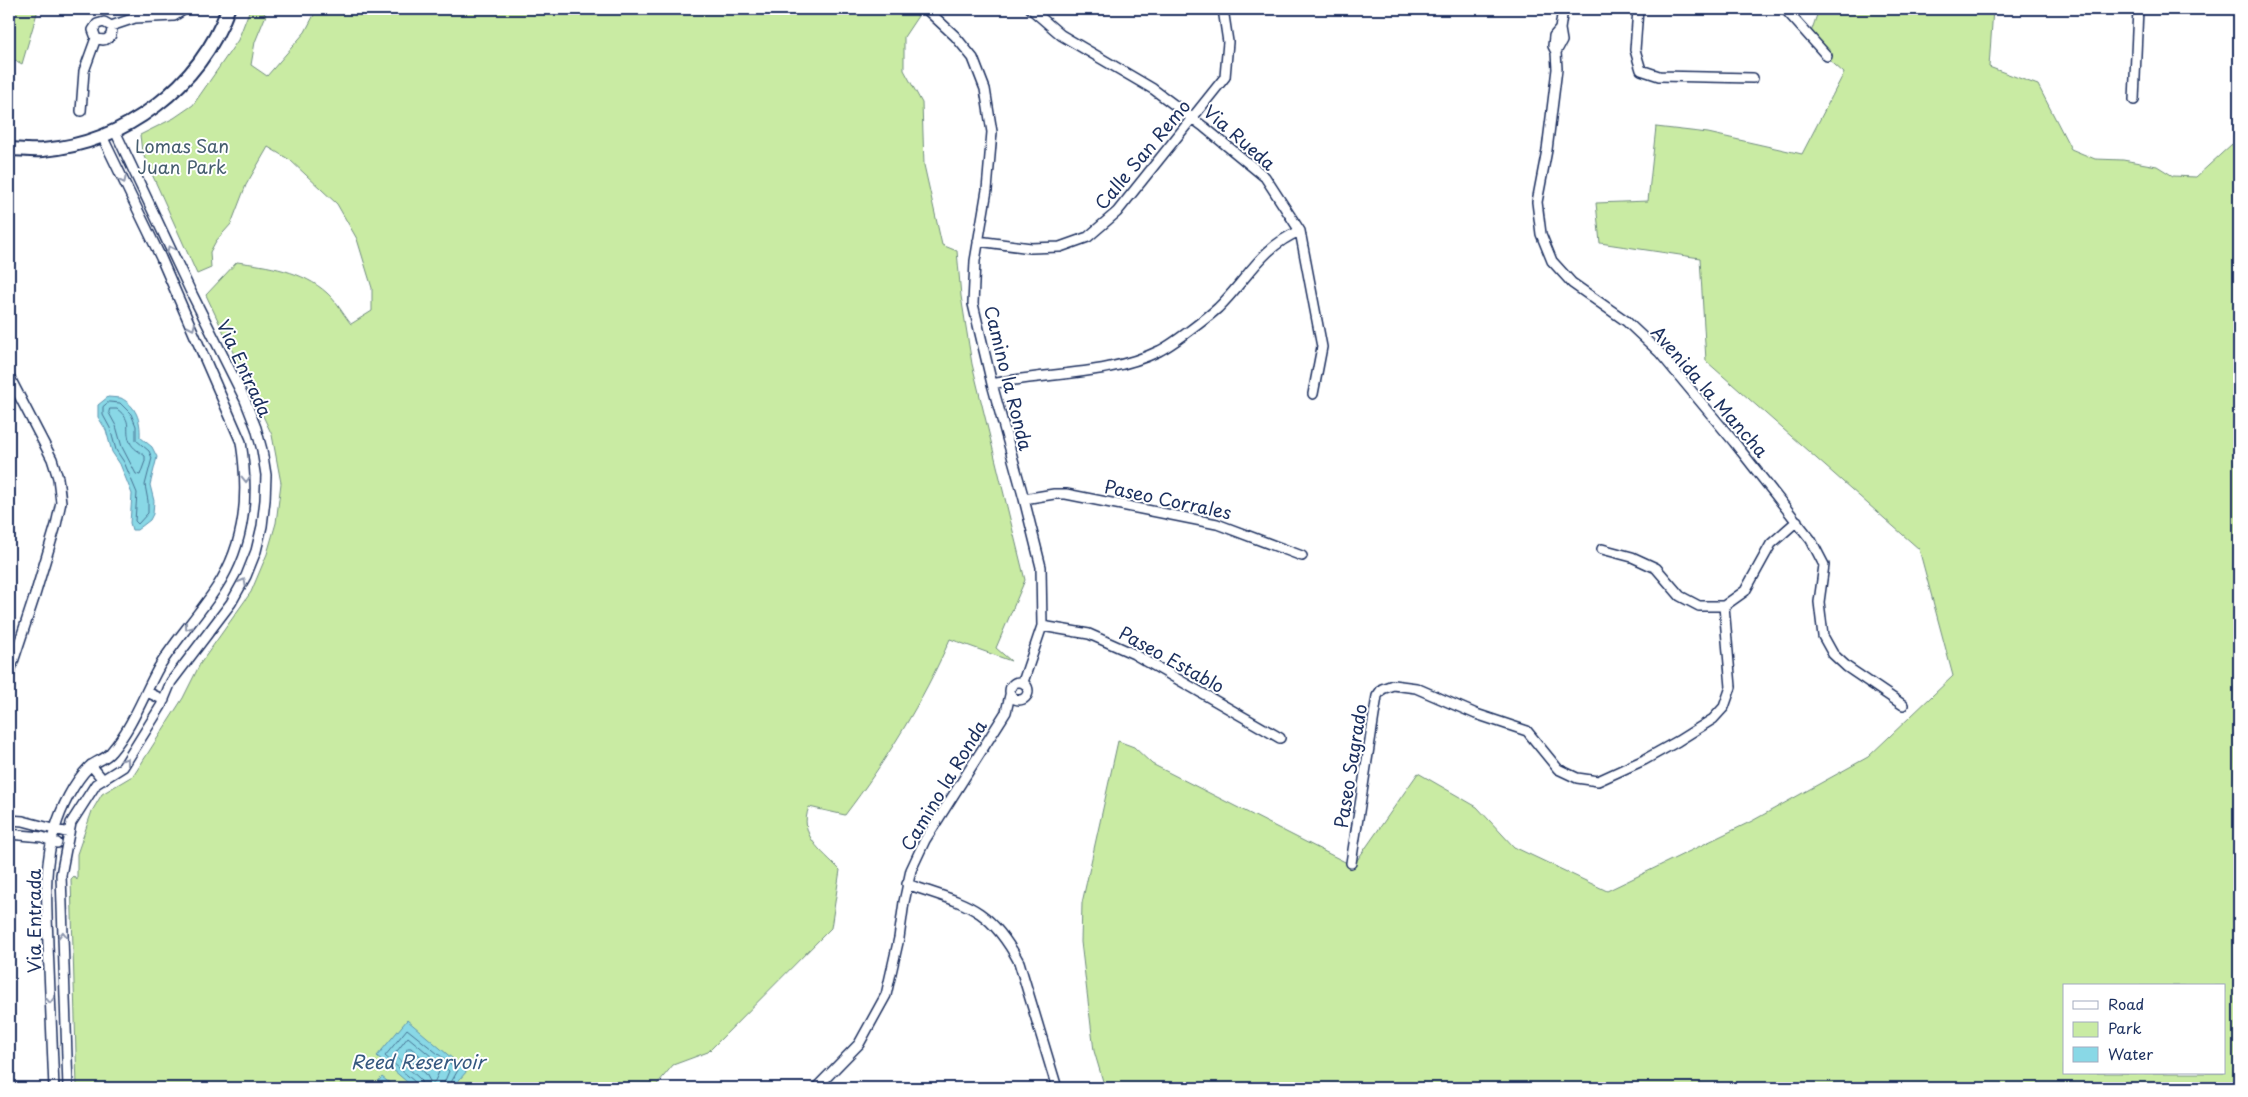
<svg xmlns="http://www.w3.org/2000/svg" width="2248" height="1097" viewBox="0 0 2248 1097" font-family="'Playpen Sans',sans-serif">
  <rect width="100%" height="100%" fill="#fff"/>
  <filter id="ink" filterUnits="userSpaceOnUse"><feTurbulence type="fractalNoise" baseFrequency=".02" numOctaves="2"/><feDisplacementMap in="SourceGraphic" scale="10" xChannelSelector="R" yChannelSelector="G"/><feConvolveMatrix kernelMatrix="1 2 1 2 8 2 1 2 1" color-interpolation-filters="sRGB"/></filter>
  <g filter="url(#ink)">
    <!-- green -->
    <path fill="#c9eba3" stroke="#728d80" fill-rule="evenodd" d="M9,9H41L37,13L22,64L9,57Z
      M250,9H264L263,12L266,15L255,42L251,65L267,76L305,32L317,9H908L918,16L904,37V70L922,103L924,165L942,245L957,251L961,296L972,364L1025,580L996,648L1011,661L950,639C923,701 886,761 845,815L809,807C798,836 821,850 840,870L831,928L708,1052L673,1065L654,1088H77L71,879L74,876L77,880V854L92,811L102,794L134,775L183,698L200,664L251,592L267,554L276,523L281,483L272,435L206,295L237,262C268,266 303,271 327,293C336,301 343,314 351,324L372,311V288L357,239L337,204L290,160L268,147L246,185L231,224L216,241L210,252L211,268L197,274L142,152L140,135L174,118L193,105L238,40Z
      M1819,9H1993L1989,67L2038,85L2071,149L2095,159L2123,160L2157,166L2173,176L2196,177L2232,144L2239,158V1088H1105L1094,1051L1081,942L1082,903L1118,741L1134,747L1152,764L1353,866L1418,773L1477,807L1514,847L1607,891L1752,821L1868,757L1953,676L1919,549L1706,361L1700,258L1600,243L1596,203L1648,201L1656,127L1708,133L1802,154L1844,73L1808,41ZM2064,986H2224V1073H2064Z"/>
    <!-- water -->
    <path fill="#89d8e6" stroke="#5d94b0" d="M108,397L121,398C136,406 141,420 140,437L152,447L157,457L150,485L154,501L153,514L150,520L137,530H132L130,523L132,494L120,464L112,452L106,430L98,417V405Z
      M407,1020L467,1071L452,1088H414L377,1056Z
      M382,1077L396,1088H372Z"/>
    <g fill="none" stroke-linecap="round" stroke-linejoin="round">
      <!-- shore -->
      <path stroke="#477394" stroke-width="1" d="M109,402L120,403L131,414L136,426V440L149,451L152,458L145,485L148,501V513L138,524L135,521L137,493L124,462L116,450L110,428L103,415V407Z
        M110,409H117C134,422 124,428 130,442C133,449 139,451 145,456V461L140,475L136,474L122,447L116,426L109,413Z
        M408,1048H411L439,1072L434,1083H431L426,1074L405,1055Z
        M417,1088L415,1082L385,1056L407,1029L458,1070L448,1088
        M423,1088L420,1079L394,1055L408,1037L449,1071L442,1088"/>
      <!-- street casing -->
      <g stroke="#1b2f5e" stroke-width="12">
        <path id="street" d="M926,9L955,36L973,58L985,89L992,132L987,190L975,261L973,304L992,384L1024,499L1041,567L1042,626L1023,682
          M1031,9L1061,35L1153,89L1204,127L1265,177L1300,231L1322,347L1313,394
          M1638,9L1635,50L1641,70L1659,76L1753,78
          M1785,9L1827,56
          M111,26L135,18L174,16L185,9
          M1560,29L1554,36L1553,46L1556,52L1557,69L1547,150L1537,202L1541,234L1552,261L1572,283L1626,321L1660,353L1734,442L1811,540L1824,565L1819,602L1823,636L1833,654L1847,667L1903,705
          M1556,52L1562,41L1560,29L1563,9
          M2134,100L2138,9
          M81,111L84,71L96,38L93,30L97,24L104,22L111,26C114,37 106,43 96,38
          M978,241L1031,248L1060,247L1088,237L1117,212L1225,77L1228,42L1223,9
          M9,376L52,459L58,478L61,502L56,525L35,595L9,674
          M992,384C1047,372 1108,376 1159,351C1172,345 1207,318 1218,308C1246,281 1262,246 1300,231
          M1024,499L1054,494H1066L1217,524L1302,556
          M1602,549L1632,557L1656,568L1680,596L1699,606H1724L1745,591L1771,544L1797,521
          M1042,626L1089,634L1134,654L1280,738
          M1010 691a9 9 0 1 1 18 0a9 9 0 1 1-18 0Z
          M147,692L164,700
          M91,765L103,780
          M9,820L23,821L69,833
          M9,834L42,837L57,843
          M1351,863L1377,696L1382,689L1393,685L1416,688L1476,714L1527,731L1558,769L1577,778L1598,781L1644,760L1678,741L1713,719L1724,707L1731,687L1724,606
          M907,884C963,904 988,904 1019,962L1057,1088
          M54,1088C52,1040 50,993 48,945C47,907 43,866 55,829C61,808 74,782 89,767C96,761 106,759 111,752C133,726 143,696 159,667C176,639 199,615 217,587C246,542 249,494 241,442L161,258L102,136
          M68,1088L61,875L71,823L96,784L123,767L161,706L171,682L231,603L246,576L256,551L262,526L265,500L266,475L262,450L256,428L245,400L190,290L115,131
          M816,1088L859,1044L886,995L899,938L904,902L911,870L925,840L1006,712L1010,695"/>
      </g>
      <!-- secondary casing -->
      <g stroke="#1b2f5e" stroke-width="16">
        <path id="secondary" d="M9,149C20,149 32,151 43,150C125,143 200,86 228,9"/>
      </g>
      <!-- street -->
      <use href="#street" stroke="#fff" stroke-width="9"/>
      <!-- secondary -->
      <use href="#secondary" stroke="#fff" stroke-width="12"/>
    </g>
    <!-- one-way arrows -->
    <defs><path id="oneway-chevron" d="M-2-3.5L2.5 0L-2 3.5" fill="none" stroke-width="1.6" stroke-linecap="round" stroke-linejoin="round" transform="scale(1.25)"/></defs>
    <g stroke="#8d97ae">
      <use href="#oneway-chevron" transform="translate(123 180) rotate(64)"/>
      <use href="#oneway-chevron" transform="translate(170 249) rotate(-115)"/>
      <use href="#oneway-chevron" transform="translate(192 327) rotate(66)"/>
      <use href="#oneway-chevron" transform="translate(246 479) rotate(89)"/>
      <use href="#oneway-chevron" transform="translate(243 582) rotate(-61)"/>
      <use href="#oneway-chevron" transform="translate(188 627) rotate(126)"/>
      <use href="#oneway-chevron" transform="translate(126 761) rotate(-54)"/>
      <use href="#oneway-chevron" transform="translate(63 935) rotate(-92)"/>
      <use href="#oneway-chevron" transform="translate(50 1000) rotate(88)"/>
    </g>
  </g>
  <g text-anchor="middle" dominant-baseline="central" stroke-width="4" stroke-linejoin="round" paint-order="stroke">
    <!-- street labels -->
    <g font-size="18" fill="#1b2f5e" stroke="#fff">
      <text transform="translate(1240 137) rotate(41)">Via Rueda</text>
      <text transform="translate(1142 154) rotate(-50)">Calle San Remo</text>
      <text transform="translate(245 368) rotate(65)">Via Entrada</text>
      <text transform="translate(1009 378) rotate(76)">Camino la Ronda</text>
      <text transform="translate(1710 391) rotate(49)">Avenida la Mancha</text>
      <text transform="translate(1168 499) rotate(12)">Paseo Corrales</text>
      <text transform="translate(1172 659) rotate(29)">Paseo Establo</text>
      <text transform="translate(1350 766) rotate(-81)">Paseo Sagrado</text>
      <text transform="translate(943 785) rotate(-59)">Camino la Ronda</text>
      <text transform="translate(33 921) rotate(-90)">Via Entrada</text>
    </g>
    <!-- park labels -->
    <g font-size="18" fill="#465e6f" stroke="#fff">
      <text x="182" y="145">Lomas San<tspan x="182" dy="21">Juan Park</tspan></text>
    </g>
    <!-- water labels -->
    <g font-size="19" font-style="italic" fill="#365980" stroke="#fff">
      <text x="418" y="1061">Reed Reservoir</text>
    </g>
  </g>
  <!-- margin -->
  <rect width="2248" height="1097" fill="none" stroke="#fff" stroke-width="30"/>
  <rect x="15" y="15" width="2218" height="1067" fill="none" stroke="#1b2f5e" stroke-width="2" filter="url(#ink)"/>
  <!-- legend -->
  <rect x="2063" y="984" width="162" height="90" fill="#ffffff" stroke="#a4acbf"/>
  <rect x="2073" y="1001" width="25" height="8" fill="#ffffff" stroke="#a4acbf"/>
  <text x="2108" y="1010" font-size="15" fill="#1b2f5e">Road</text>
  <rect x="2073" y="1022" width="25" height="15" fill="#c9eba3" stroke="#a4acbf"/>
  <text x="2108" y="1034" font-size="15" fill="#1b2f5e">Park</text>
  <rect x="2073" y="1047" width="25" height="15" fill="#89d8e6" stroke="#a4acbf"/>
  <text x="2108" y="1060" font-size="15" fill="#1b2f5e">Water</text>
</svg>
